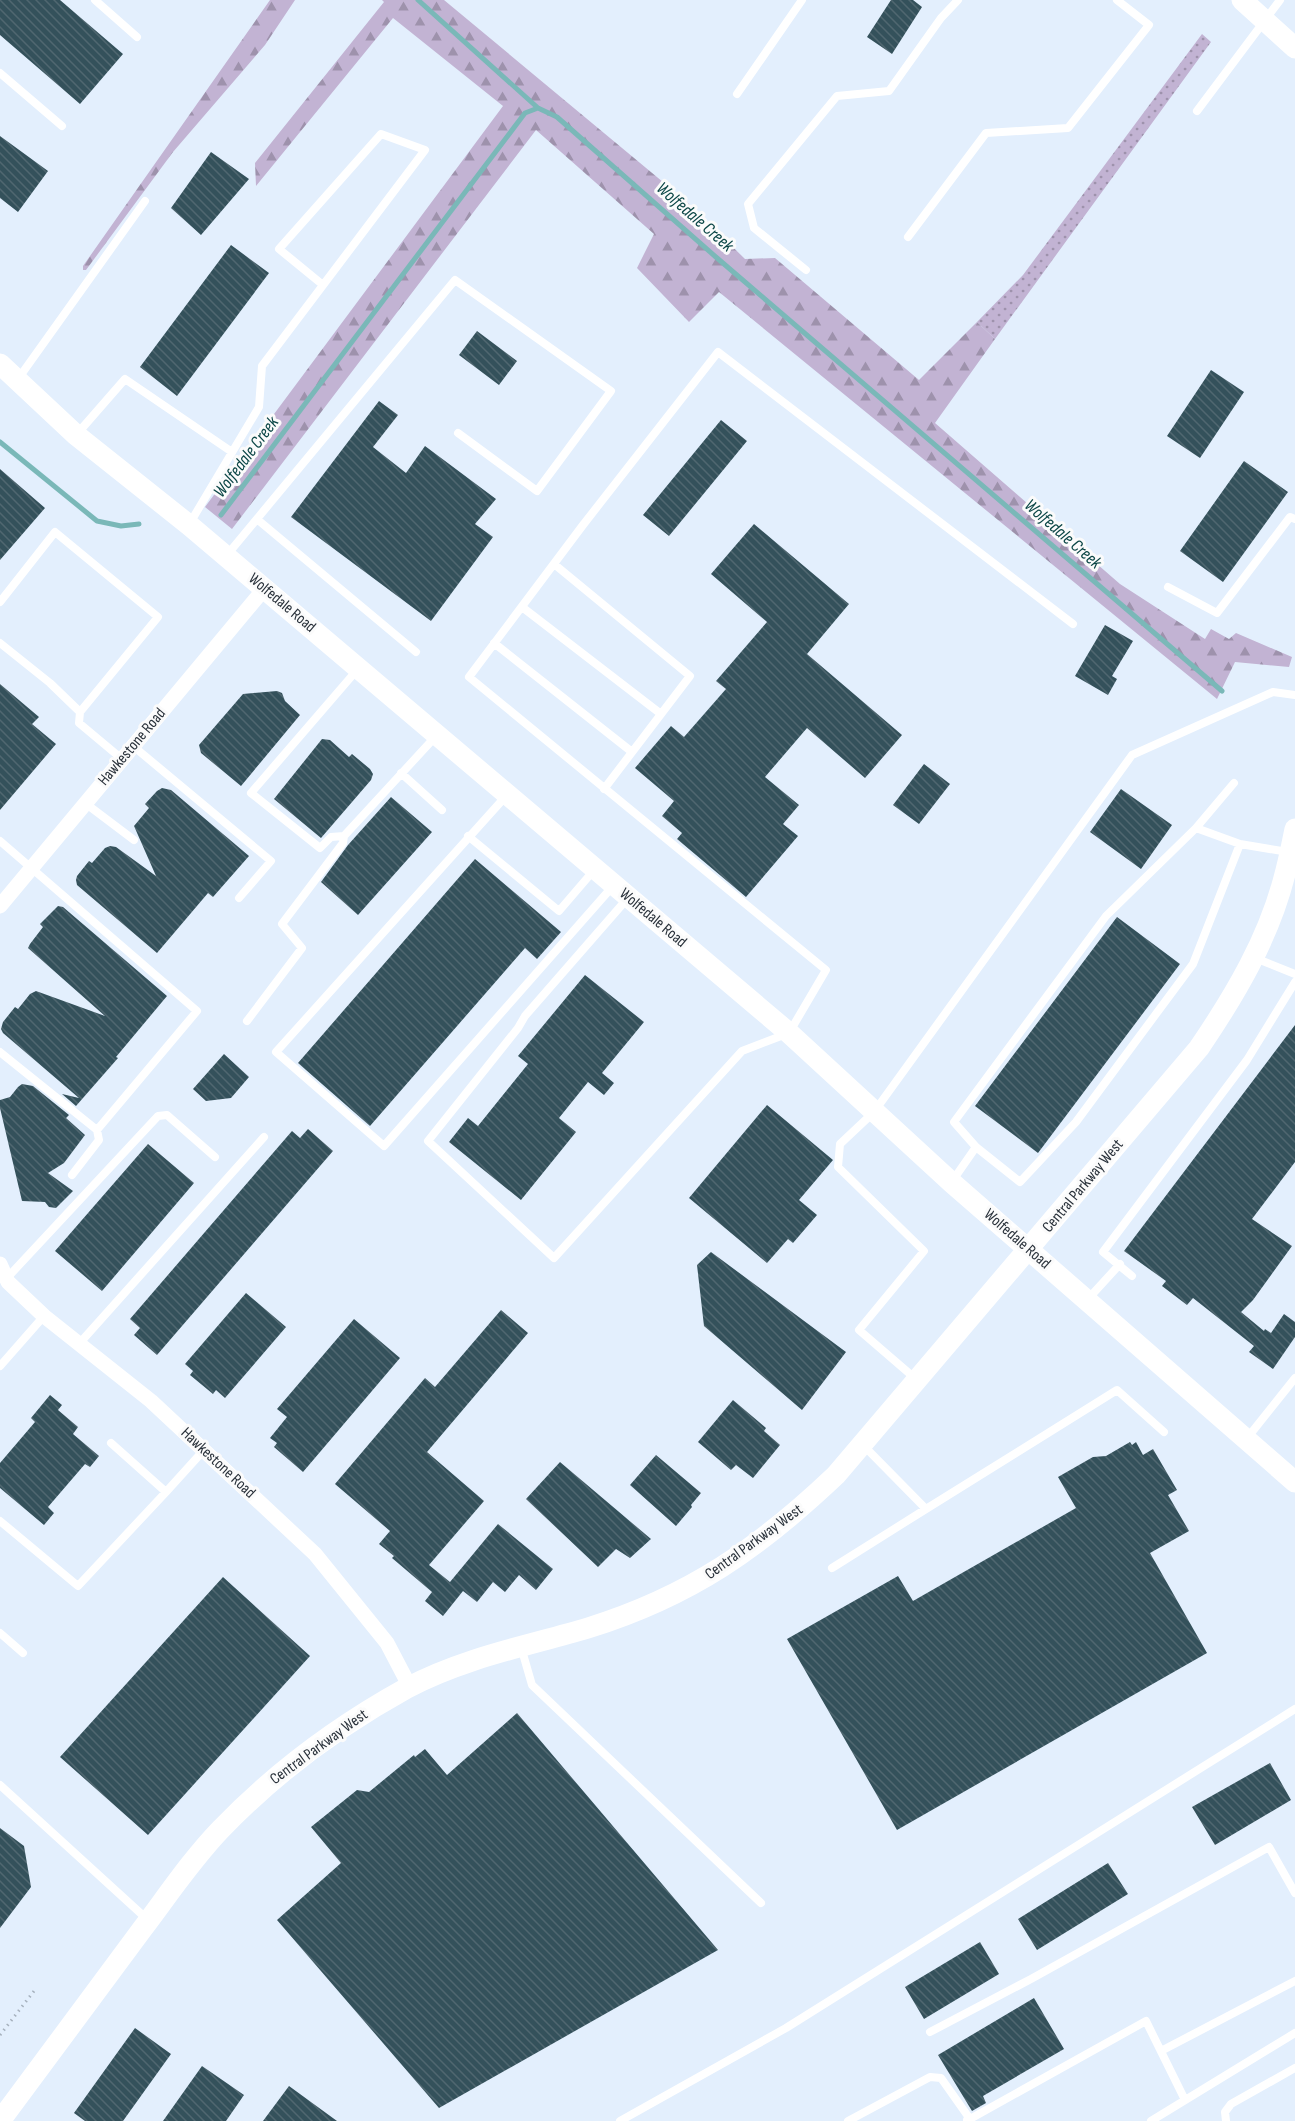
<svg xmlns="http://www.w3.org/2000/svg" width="1295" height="2121" viewBox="0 0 1295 2121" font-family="'Sofia Sans Condensed',sans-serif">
  <defs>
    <pattern id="grass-dots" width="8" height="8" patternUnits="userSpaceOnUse" patternTransform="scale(1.5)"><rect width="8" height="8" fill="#c2b3d3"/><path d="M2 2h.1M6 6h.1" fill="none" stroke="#9e92ac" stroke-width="1.8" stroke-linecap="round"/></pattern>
    <pattern id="forest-firs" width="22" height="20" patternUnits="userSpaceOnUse" patternTransform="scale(1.5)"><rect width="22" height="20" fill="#c2b3d3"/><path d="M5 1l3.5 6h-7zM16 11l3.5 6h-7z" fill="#9e92ac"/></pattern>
    <pattern id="building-back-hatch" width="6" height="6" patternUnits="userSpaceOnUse" patternTransform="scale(1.5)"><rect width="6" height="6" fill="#34515b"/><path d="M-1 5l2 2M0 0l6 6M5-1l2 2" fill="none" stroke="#506770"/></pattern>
  </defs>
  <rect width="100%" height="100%" fill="#e3effd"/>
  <!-- grass -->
  <path fill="url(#grass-dots)" d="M1202,34L1211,42L995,339L977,322L1023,275Z"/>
  <!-- forest -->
  <path fill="url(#forest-firs)" d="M270,0H295L265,45L173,152L86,270H83V266Z
    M382,0H444L687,202L745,259L775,258L919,380L977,322L995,339L935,423L1120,584L1205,639L1211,629L1229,639L1236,633L1292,657L1289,667L1235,662L1217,699L719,292L689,322L637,268L654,234L536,130L232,529L205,507L503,106L393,18L256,186L255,163L384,2Z"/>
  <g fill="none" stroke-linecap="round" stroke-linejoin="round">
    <!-- stream -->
    <path stroke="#7ab8b8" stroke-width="5" d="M418,0L538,108
      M0,442L97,521L121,526L139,524
      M221,515L525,113L538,108L557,117L717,258L1222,691"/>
  </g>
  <!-- building -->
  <path fill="url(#building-back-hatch)" d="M0,0H60L123,54L80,104L0,35Z
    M891,0H913L922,7L892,54L867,37Z
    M0,136L48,171L18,212L0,198Z
    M211,152L249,179L201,235L171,208Z
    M231,245L269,273L177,396L140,367Z
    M477,331L517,361L499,385L459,355Z
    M1211,370L1244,392L1200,458L1167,436Z
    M379,401L398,415L373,447L406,473L425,446L496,499L475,524L493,537L431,621L291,517Z
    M721,420L747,441L669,536L643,515Z
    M1244,461L1288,492L1223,582L1180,551Z
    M0,469L45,508L0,560Z
    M754,524L849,604L807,654L902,735L865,778L807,728L765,777L799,805L783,824L798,836L746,897L677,839L682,833L662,816L674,801L635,768L671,726L684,737L726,689L716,681L767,622L711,574Z
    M1105,625L1133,641L1112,676L1117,679L1108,695L1075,676Z
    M0,684L39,717L32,724L56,744L0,810Z
    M277,691L282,693L285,701L300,715L241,786L201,753L199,745L243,694Z
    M322,739L330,740L349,757L352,754L370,769L373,774L371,780L321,838L274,799Z
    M924,764L950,784L919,824L893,805Z
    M162,788L171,790L249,856L213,897L208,893L157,953L77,885L76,880L77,876L89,861L92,863L105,848L110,846L116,847L156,876L134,826L149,808L145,804L157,791Z
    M1121,789L1172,825L1141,869L1090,832Z
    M391,797L432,832L358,915L321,882L348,845Z
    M475,859L561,932L537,959L525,948L370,1126L298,1063Z
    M58,906L63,907L167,996L116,1057L118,1058L76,1106L62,1094L79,1098L3,1033L1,1029L3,1022L15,1007L18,1009L30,994L36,991L105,1016L28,948L30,944L43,927L40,924Z
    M1117,917L1180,964L1038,1153L975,1106Z
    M585,975L644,1022L602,1073L614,1083L604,1095L588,1082L559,1118L576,1132L521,1200L449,1142L468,1118L478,1126L528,1064L518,1056Z
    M1295,1025V1162L1252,1219L1292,1246L1253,1300L1241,1312L1264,1331L1265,1329L1271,1333L1284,1314L1295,1322V1337L1273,1369L1249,1352L1254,1346L1193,1298L1187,1305L1162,1286L1166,1281L1124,1251Z
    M224,1054L249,1077L231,1098L206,1101L193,1089Z
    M22,1084L33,1086L69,1115L66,1118L85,1135L64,1163L48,1173L73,1191L56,1208L49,1207L45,1202L22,1201L0,1108V1100L10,1097L18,1087Z
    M767,1105L833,1160L799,1200L817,1215L793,1243L788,1239L767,1263L689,1198Z
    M308,1129L333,1151L157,1355L134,1335L140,1328L130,1319L292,1131L300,1138Z
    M148,1144L194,1183L102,1291L55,1251Z
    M711,1252L846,1352L802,1410L704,1326L697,1265Z
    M246,1293L286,1327L225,1398L216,1390L213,1394L190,1375L193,1371L185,1364Z
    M501,1310L528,1333L427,1452L484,1501L429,1565L450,1582L498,1524L553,1569L536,1590L519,1575L505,1592L493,1582L477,1602L463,1591L443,1616L425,1601L432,1592L392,1558L394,1556L379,1544L390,1531L335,1484L425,1378L435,1387Z
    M354,1319L400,1358L303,1472L274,1447L277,1443L270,1438L287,1417L277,1409Z
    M50,1395L62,1405L58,1410L78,1427L73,1434L99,1456L90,1467L85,1464L48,1507L54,1513L44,1525L0,1488V1463L35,1422L31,1418Z
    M733,1400L766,1428L764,1431L780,1445L753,1478L736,1465L731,1470L698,1442Z
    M1130,1442L1132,1445L1136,1442L1143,1455L1153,1449L1177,1490L1168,1495L1189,1531L1150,1553L1207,1653L897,1830L787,1639L898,1576L913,1601L1076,1508L1058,1477L1093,1457L1106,1456Z
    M656,1455L701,1493L691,1505L692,1507L676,1526L630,1485Z
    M560,1462L651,1539L630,1558L616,1549L598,1567L526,1499Z
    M223,1577L310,1656L148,1835L60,1757Z
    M517,1713L718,1950L439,2108L277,1920L341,1863L311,1827L357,1790L369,1792L414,1755L415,1757L425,1749L447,1775Z
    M1270,1763L1291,1800L1215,1845L1192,1807Z
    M0,1828L24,1846L31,1887L0,1928Z
    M1108,1863L1128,1894L1037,1950L1018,1919Z
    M980,1942L999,1974L924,2019L905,1987Z
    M1034,1998L1064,2049L983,2096L986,2103L972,2111L938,2055Z
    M135,2028L171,2054L123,2121H85L74,2113Z
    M202,2066L244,2095L226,2121H163Z
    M289,2086L337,2121H263Z"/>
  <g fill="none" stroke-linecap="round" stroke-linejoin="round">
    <!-- path -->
    <path stroke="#a6b1bd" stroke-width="3" stroke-dasharray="1.5 4.5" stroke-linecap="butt" d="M0,2035L34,1991"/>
    <!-- lane -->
    <path stroke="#fff" stroke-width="8" d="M95,0L137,37
      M0,73L62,126
      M737,94L802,0
      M1197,111L1280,0
      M908,237L986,133L1068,128L1149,25L1117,0
      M806,270L754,228L748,204L837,96L889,91L941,18L958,0
      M18,379L145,201
      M77,434L125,379L232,452
      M258,520L416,652
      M190,523L259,407L262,366L425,150L381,134L279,249L323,285
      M227,555L455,280L611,391L537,491L458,433
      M554,564L690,676L604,789
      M1168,587L1217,613L1290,517L1295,519
      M0,602L55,532L158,617L80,712L79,723L122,759
      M522,607L661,714
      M0,643L50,683L80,712
      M494,643L632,752
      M133,746L271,861L239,898
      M401,773L442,810
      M506,796L276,1052L384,1146L613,886
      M85,803L134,840
      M1196,828L1234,783
      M344,836L331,837L320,848L251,793L357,670
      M468,836L559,911L595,869
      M0,841L197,1011L97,1130L0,1052
      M627,899L525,1016L518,1028L428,1141L554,1258L742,1051L789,1033L826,970L469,677L583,525L718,352L1073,624
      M1255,958L1295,974
      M247,1021L302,948L282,924L343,843L344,836L436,736
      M976,1147L1020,1182L1076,1122L1193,964L1240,844
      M72,1175L99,1140L97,1130
      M953,1180L976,1147L954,1122L1106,916L1196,828L1240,844L1288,852
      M1132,1276L1103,1252L1247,1060L1295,982
      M7,1278L158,1116L167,1115L215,1157
      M1088,1299L1120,1264
      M78,1345L264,1137
      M0,1366L44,1316
      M917,1380L859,1330L924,1251L838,1167L840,1144L874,1112L1132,755L1273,692L1295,695
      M1248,1437L1295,1378
      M111,1443L166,1492L204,1450
      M863,1445L926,1509L1117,1390L1164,1432
      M0,1521L78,1586L166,1492
      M832,1568L926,1509
      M0,1633L23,1653
      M521,1647L532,1685L761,1903
      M0,1785L148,1920
      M930,2032L1031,1979L1269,1847L1295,1893
      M1161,2051L1295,1981
      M970,2119L1146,2021L1185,2100
      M620,2121L786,2028L1295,1709
      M848,2121L930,2077L941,2078L970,2119L967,2120
      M1151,2121L1295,2033
      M1226,2121L1225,2112L1231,2104L1295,2068"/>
    <!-- street -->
    <path stroke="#fff" stroke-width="15" d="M0,906L264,589
      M0,1264L8,1282L44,1316L151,1401L315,1554L387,1643L410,1687"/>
    <!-- secondary -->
    <path stroke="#fff" stroke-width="21" d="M1242,0L1295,48
      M0,364L76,435L189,525L789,1033L951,1182L1295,1482
      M0,2121C48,2057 95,1992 143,1928C168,1895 192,1859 221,1829C275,1773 338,1726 407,1688C463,1658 527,1646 588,1628C691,1596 759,1548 836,1475L1199,1048C1235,995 1269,938 1285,874C1289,859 1292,844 1295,829"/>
  </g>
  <g text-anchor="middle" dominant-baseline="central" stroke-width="6" stroke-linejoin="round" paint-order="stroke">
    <!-- street labels -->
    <g font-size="16" fill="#29313a" stroke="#fbfbfb">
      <text transform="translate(282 603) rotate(40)">Wolfedale Road</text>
      <text transform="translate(132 747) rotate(-50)">Hawkestone Road</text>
      <text transform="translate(653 918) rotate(40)">Wolfedale Road</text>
      <text transform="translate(1083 1186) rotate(-50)">Central Parkway West</text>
      <text transform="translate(1017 1239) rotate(41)">Wolfedale Road</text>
      <text transform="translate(218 1463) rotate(43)">Hawkestone Road</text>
      <text transform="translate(754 1542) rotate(-36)">Central Parkway West</text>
      <text transform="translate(319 1747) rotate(-36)">Central Parkway West</text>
    </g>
    <!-- water labels -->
    <g font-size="18" font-style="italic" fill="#0b4646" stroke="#fbfbfb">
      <text transform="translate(695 217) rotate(41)">Wolfedale Creek</text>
      <text transform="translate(246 457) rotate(-53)">Wolfedale Creek</text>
      <text transform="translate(1063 534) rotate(41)">Wolfedale Creek</text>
    </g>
  </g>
</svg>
